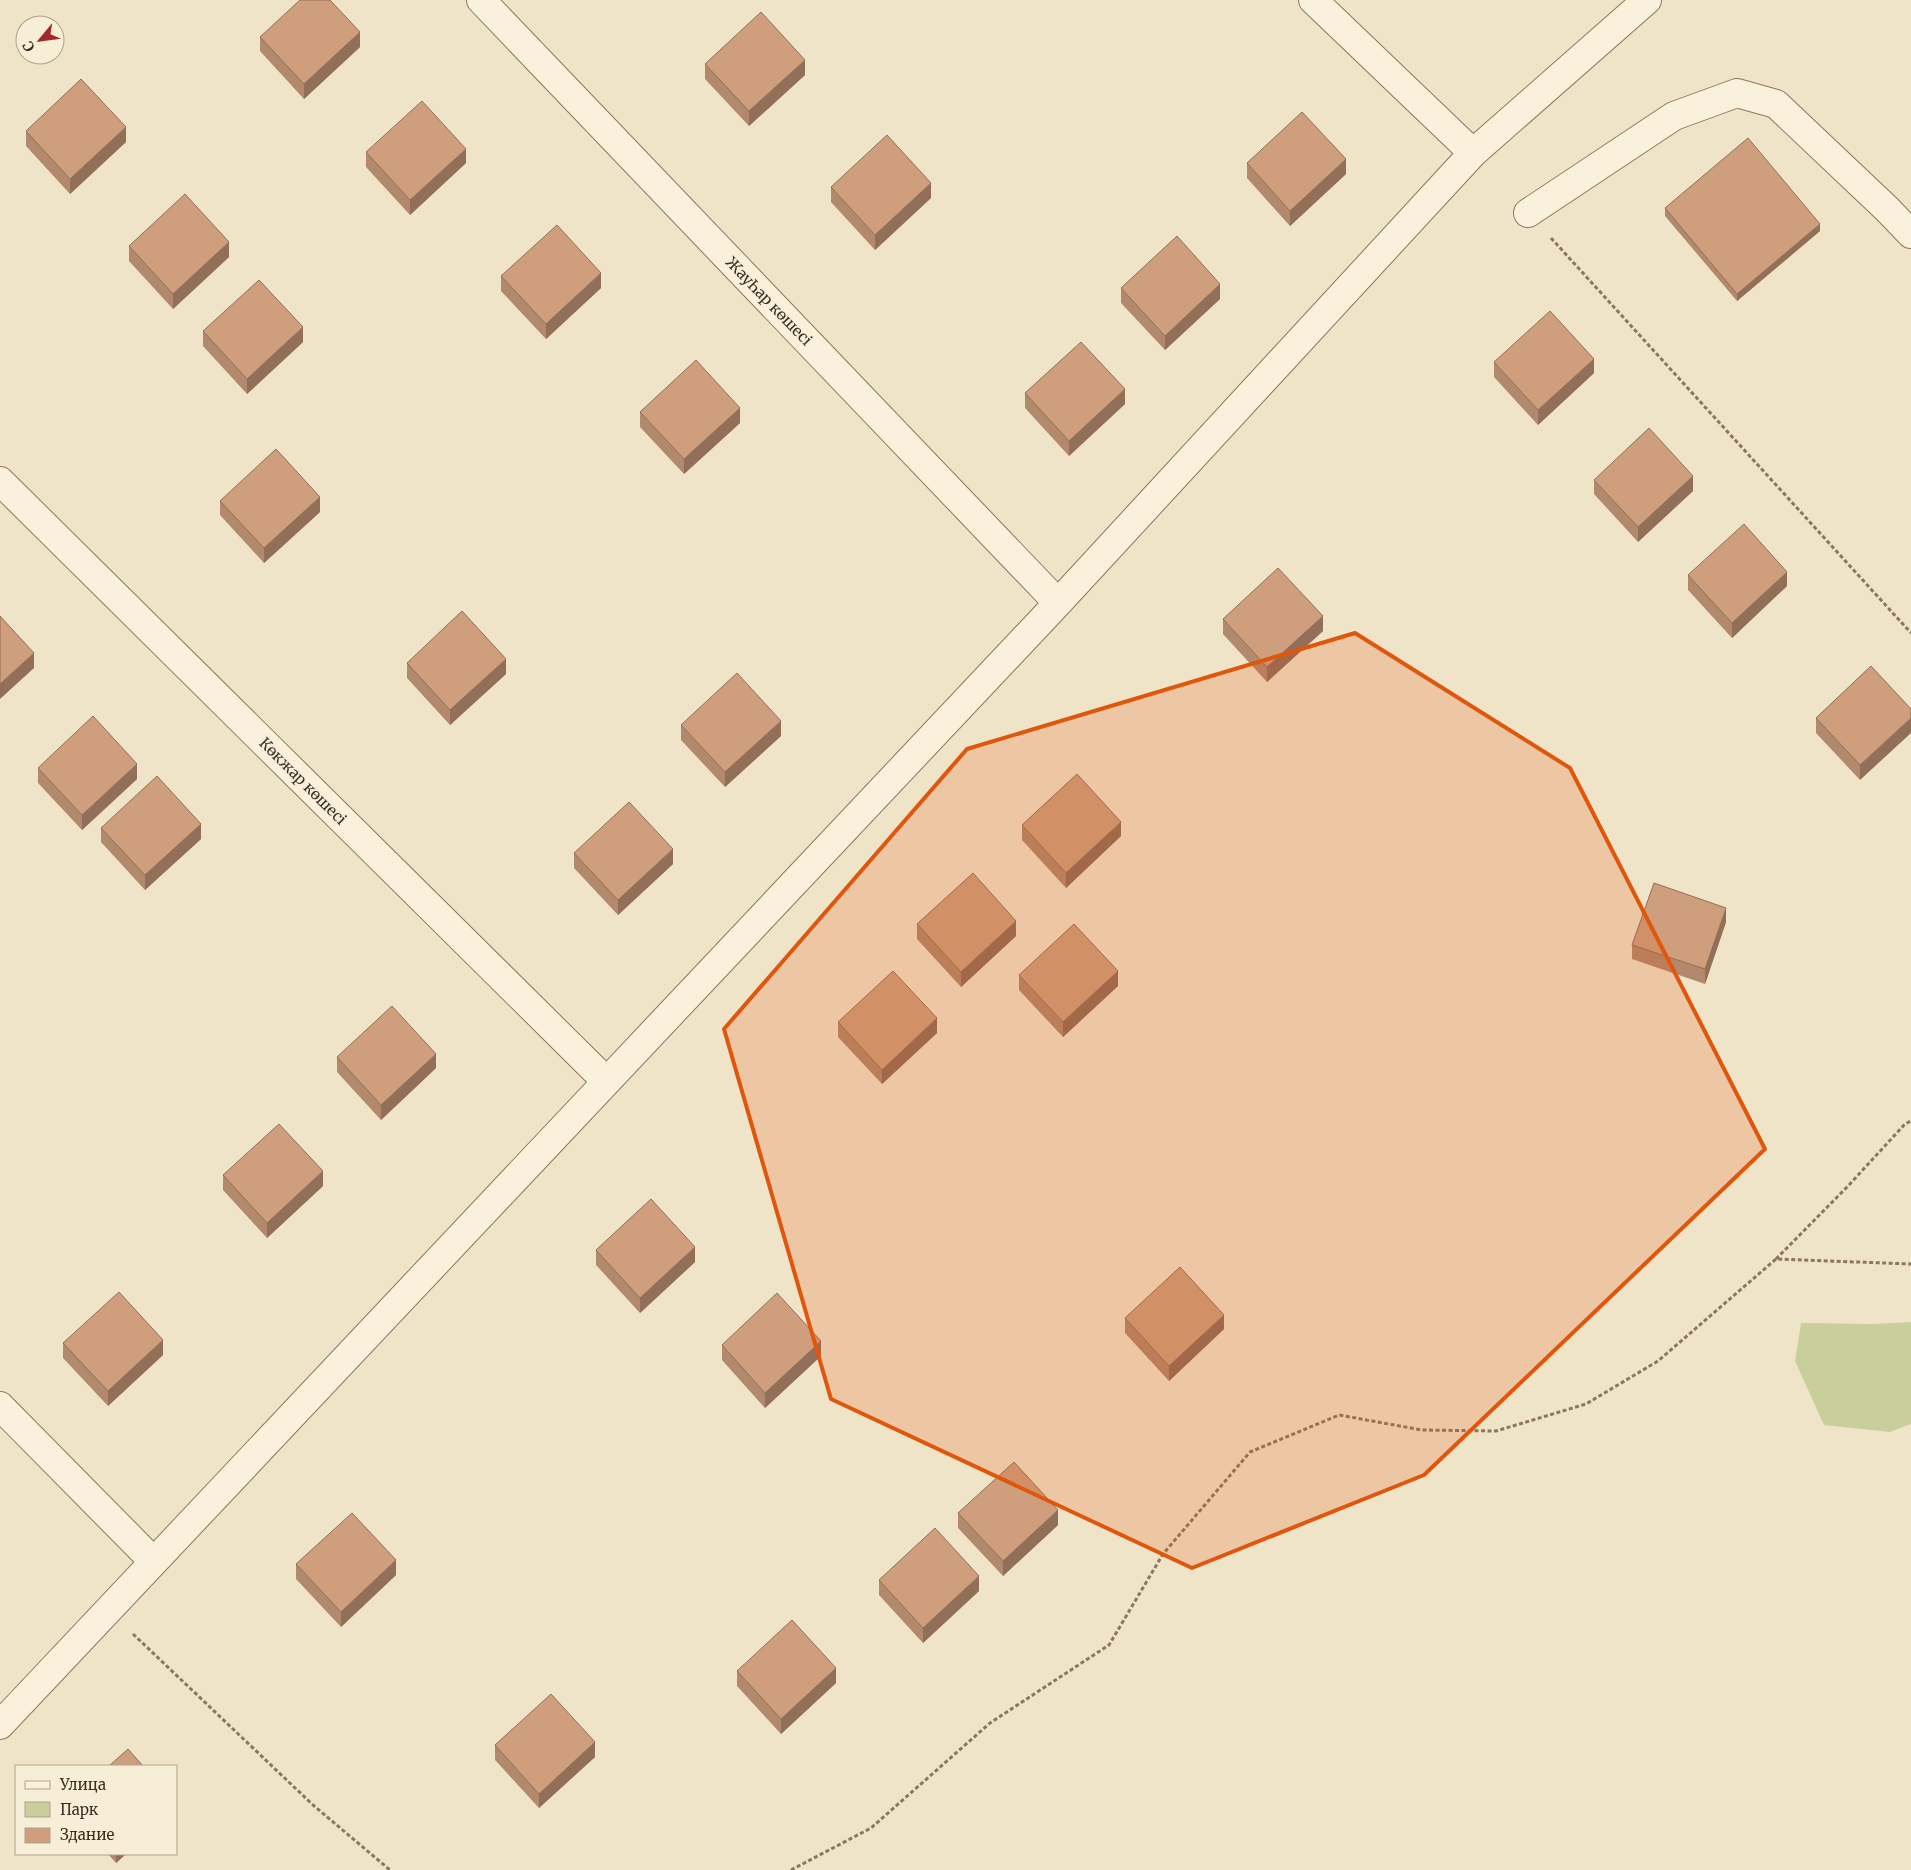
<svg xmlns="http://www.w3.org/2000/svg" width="1911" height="1870" viewBox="0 0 1911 1870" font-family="Merriweather,serif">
  <rect width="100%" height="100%" fill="#f0e4c8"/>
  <!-- green -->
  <path fill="#c9cf9b" d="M1911,1322V1424L1890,1432L1824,1425L1795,1361L1801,1323L1873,1324Z"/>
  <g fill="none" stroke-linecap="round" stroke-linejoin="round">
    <!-- minor casing -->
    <g stroke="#8d765c" stroke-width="30">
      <path id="minor" d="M481,0L1058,603
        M1473,153L1647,0
        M1528,213L1674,116L1737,93L1776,104L1887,209L1911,234
        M0,481L606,1081
        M0,1406L153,1561
        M0,1725L1058,603L1473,153L1313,0"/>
    </g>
    <!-- path -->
    <path stroke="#8d765c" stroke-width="3" stroke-dasharray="4 2.5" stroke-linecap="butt" d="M1551,238L1911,633
      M1776,1259L1848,1186L1905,1124L1911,1121
      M133,1634L313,1805L390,1870
      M791,1870L871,1828L990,1723L1109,1645L1163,1554L1250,1452L1339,1415L1422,1430L1496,1431L1586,1404L1658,1361L1776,1259L1911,1264"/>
    <!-- minor -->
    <use href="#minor" stroke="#faf1dc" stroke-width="28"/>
  </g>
  <!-- wall -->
  <path fill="#b2896c" d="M260,37L360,47L304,99L260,51Z
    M705,64L805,75L749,126L705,79Z
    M26,131L126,142L70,194L26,146Z
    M366,152L466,163L410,215L366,167Z
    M1247,163L1346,174L1290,226L1247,178Z
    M831,187L931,198L875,250L831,202Z
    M1665,208L1820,231L1737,301L1665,216Z
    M129,246L229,257L173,309L129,261Z
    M501,276L601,288L546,339L501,291Z
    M1121,288L1220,299L1165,350L1121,303Z
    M203,331L303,342L247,394L203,346Z
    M1494,362L1594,373L1538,425L1494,377Z
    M1025,393L1125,404L1069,456L1025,408Z
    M640,412L740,423L684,474L640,427Z
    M1594,480L1693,491L1638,542L1594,494Z
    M220,501L320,512L264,563L220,515Z
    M1688,575L1787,586L1732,638L1688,590Z
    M1223,619L1323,631L1267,682L1223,634Z
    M407,663L506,674L450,725L407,678Z
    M1871,666L1860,780L1816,733V718Z
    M681,725L781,736L725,787L681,740Z
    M38,768L137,779L82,830L38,783Z
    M1022,825L1121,836L1066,888L1022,840Z
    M101,828L201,839L145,890L101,842Z
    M574,853L673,864L618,915L574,868Z
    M1726,922L1705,984L1632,959V945Z
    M917,924L1016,936L961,987L917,939Z
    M1019,975L1118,986L1063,1037L1019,990Z
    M838,1022L937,1033L882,1084L838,1037Z
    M337,1057L436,1068L381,1120L337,1072Z
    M223,1175L323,1186L267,1238L223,1190Z
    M596,1250L695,1262L640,1313L596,1265Z
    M1125,1318L1224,1329L1169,1381L1125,1333Z
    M63,1343L163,1355L108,1406L63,1358Z
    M722,1345L821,1356L765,1408L722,1360Z
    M958,1513L1058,1525L1003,1576L958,1528Z
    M296,1564L396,1575L341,1627L296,1579Z
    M879,1580L979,1591L923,1643L879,1595Z
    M737,1671L836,1683L781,1734L737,1686Z
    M495,1745L595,1757L539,1808L495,1760Z
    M108,1854H126L116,1863Z"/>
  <!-- shaded-wall -->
  <path fill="#916f58" d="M360,32V47L304,99V84Z
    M805,60V75L749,126V111Z
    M126,127V142L70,194V179Z
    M466,149V163L410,215V200Z
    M1346,159V174L1290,226V211Z
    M931,183V198L875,250V235Z
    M1820,224V231L1737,301V294Z
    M229,242V257L173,309V294Z
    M601,273V288L546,339V324Z
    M1220,284V299L1165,350V336Z
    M303,327V342L247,394V379Z
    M1594,359V373L1538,425V410Z
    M1125,389V404L1069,456V441Z
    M740,408V423L684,474V459Z
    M1693,476V491L1638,542V527Z
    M320,497V512L264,563V548Z
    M1787,572V586L1732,638V623Z
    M1323,616V631L1267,682V667Z
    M34,653V668L0,699V684Z
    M506,659V674L450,725V710Z
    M1911,718V733L1860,780V765Z
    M781,721V736L725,787V772Z
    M137,764V779L82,830V815Z
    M1121,822V836L1066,888V873Z
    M201,824V839L145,890V875Z
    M673,849V864L618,915V900Z
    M1726,908V922L1705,984V969Z
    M1016,921V936L961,987V972Z
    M1118,971V986L1063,1037V1022Z
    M937,1018V1033L882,1084V1070Z
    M436,1054V1068L381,1120V1105Z
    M323,1171V1186L267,1238V1223Z
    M695,1247V1262L640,1313V1298Z
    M1224,1315V1329L1169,1381V1366Z
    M163,1340V1355L108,1406V1391Z
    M821,1341V1356L765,1408V1393Z
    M1058,1510V1525L1003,1576V1561Z
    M396,1560V1575L341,1627V1612Z
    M979,1576V1591L923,1643V1628Z
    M836,1668V1683L781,1734V1719Z
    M595,1742V1757L539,1808V1794Z
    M116,1854H126L116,1863Z"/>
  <!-- building -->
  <path fill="#cf9f7d" stroke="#916f58" d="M300,0H330L360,32L304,84L260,37Z
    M761,12L805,60L749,111L705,64Z
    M81,79L126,127L70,179L26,131Z
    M422,101L466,149L410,200L366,152Z
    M1302,112L1346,159L1290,211L1247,163Z
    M887,135L931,183L875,235L831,187Z
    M1748,138L1820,224L1737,294L1665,208Z
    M185,194L229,242L173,294L129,246Z
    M557,225L601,273L546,324L501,276Z
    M1177,236L1220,284L1165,336L1121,288Z
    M259,280L303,327L247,379L203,331Z
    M1550,311L1594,359L1538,410L1494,362Z
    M1081,342L1125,389L1069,441L1025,393Z
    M696,360L740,408L684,459L640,412Z
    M1649,428L1693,476L1638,527L1594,480Z
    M276,449L320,497L264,548L220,501Z
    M1744,524L1787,572L1732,623L1688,575Z
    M1278,568L1323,616L1267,667L1223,619Z
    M462,611L506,659L450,710L407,663Z
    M0,616L34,653L0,684Z
    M1871,666L1911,709V718L1860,765L1816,718Z
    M737,673L781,721L725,772L681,725Z
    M93,716L137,764L82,815L38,768Z
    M1077,774L1121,822L1066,873L1022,825Z
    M157,776L201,824L145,875L101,828Z
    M629,802L673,849L618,900L574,853Z
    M973,873L1016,921L961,972L917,924Z
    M1654,883L1726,908L1705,969L1632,945Z
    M1074,924L1118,971L1063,1022L1019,975Z
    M893,971L937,1018L882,1070L838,1022Z
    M392,1006L436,1054L381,1105L337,1057Z
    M279,1124L323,1171L267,1223L223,1175Z
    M651,1199L695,1247L640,1298L596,1250Z
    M1180,1267L1224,1315L1169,1366L1125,1318Z
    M119,1292L163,1340L108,1391L63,1343Z
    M777,1293L821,1341L765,1393L722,1345Z
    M1014,1462L1058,1510L1003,1561L958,1513Z
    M352,1513L396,1560L341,1612L296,1564Z
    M935,1528L979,1576L923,1628L879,1580Z
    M792,1620L836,1668L781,1719L737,1671Z
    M551,1694L595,1742L539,1794L495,1745Z
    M128,1749L143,1766H109Z"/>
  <!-- marked area -->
  <path fill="#df570d" fill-opacity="0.2" stroke="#df570d" stroke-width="4" stroke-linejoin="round" d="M1355,633L1570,768L1765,1149L1424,1475L1192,1568L831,1399L724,1029L967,749Z"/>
  <g text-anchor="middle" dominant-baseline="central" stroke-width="4" stroke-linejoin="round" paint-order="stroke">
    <!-- street labels -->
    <g font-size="15" fill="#3d2e20" stroke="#f7eed8">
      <text transform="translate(769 301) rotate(46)">ЖауҺар көшесі</text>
      <text transform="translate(303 781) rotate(45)">Көкжар көшесі</text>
    </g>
  </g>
  <!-- legend -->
  <rect x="15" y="1765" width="162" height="90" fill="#f7eed8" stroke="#ada18e"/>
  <rect x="25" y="1781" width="25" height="8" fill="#faf1dc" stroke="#ada18e"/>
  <text x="60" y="1790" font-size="15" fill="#3d2e20">Улица</text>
  <rect x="25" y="1802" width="25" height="15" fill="#c9cf9b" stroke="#ada18e"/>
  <text x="60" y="1815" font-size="15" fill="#3d2e20">Парк</text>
  <rect x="25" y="1828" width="25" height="15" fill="#cf9f7d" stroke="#ada18e"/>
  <text x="60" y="1840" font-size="15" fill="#3d2e20">Здание</text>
  <!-- north arrow -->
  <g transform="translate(40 40) rotate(241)"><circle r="24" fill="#f7eed8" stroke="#ada18e"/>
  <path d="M0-4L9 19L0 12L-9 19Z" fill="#9e2a2b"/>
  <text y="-8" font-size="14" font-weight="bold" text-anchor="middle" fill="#3d2e20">С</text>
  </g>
</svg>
